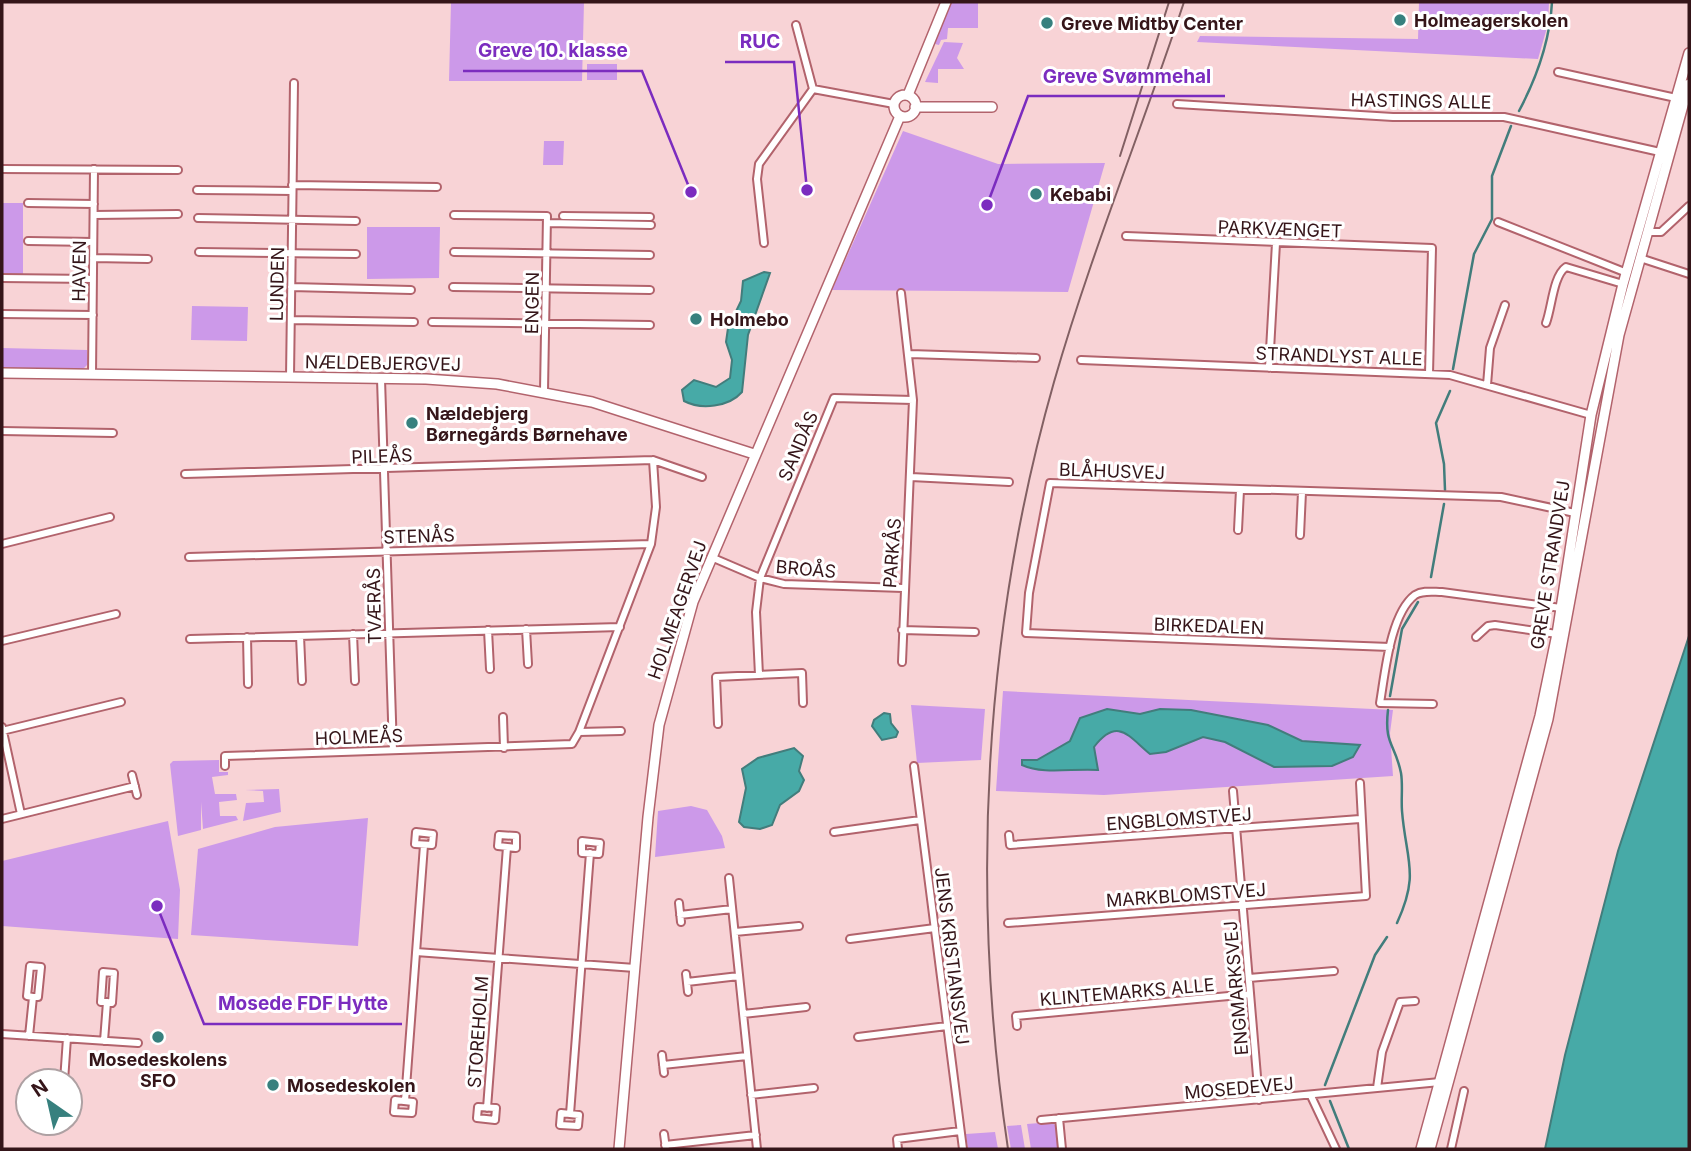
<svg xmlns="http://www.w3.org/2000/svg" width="1691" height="1151" viewBox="0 0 1691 1151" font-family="Inter,sans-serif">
  <rect width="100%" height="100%" fill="#f8d3d6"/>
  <!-- green -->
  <path fill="#cc99e9" d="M451,2H584L582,81H449Z
    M951,2H978V28H948L947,39L941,40L939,45L935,44Z
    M1419,2H1549L1548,24L1538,59L1197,42L1200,36L1418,39Z
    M944,42L963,43L957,58L964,69H938V83L925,82Z
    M587,64H617V80H587Z
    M903,131L998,164L1105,163L1068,292L832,290Z
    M544,141H564L563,165H543Z
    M2,203H23V275H2Z
    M367,227H440L439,278L367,279Z
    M192,306L248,307L247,341L191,340Z
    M2,348L87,350L88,364L82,370L2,369Z
    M1003,691L1393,710L1390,733L1393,776L1104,795L996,791Z
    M911,705L985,709L981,760L917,763Z
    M219,760V772H228V775L212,777L215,794H236L237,800L219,802L220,816H236L238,820L203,829L201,802V830L178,836L170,764L173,761Z
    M279,789L281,812L243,821L246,803L264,802L263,791L245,790Z
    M691,806L707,810L722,836L725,848L655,857L658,811Z
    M368,818L358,946L191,935L198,849L275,827Z
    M168,821L180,890L178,939L2,926V861Z
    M1052,1122L1057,1127L1059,1149H1031L1027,1124Z
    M1021,1125L1025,1149H1011L1007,1126Z
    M995,1132L998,1149H968L966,1134Z"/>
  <!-- water -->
  <path fill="#47aaa7" stroke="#427d7c" stroke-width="2" d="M764,272L770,273L748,335L742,392C729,407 701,410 684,401L682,390L694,380L716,387L730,378L732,360L726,342L728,328L741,301L743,281Z
    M1689,636V1149H1545L1565,1055L1618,851Z
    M1107,709L1140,714L1160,709L1191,710L1268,725L1302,741L1360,745L1353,757L1332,766L1274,767L1225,742L1203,737L1166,752L1150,754C1129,737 1118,716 1094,747L1098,770C1073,768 1044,775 1022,765V760H1037L1070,741L1080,718Z
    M884,713L890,714L891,723L898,732L896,737L882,740L872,726L874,720Z
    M794,748L803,756L799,771L804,780L799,791L780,805L772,825L760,829L744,827L739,822L746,788L742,769L758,758Z"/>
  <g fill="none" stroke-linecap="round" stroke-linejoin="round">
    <!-- stream -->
    <path stroke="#427d7c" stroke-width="2.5" d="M1519,111C1537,77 1550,40 1552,2
      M1453,369L1474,254L1492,219V176L1511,126
      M1445,490L1444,464L1436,423L1450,391
      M1431,577L1444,504
      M1390,696L1402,629L1418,602
      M1388,710C1384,745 1395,743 1401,773C1403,785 1401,799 1402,811C1406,861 1420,873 1397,923
      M1325,1085L1375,955L1387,937
      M1330,1101L1349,1149"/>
    <!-- street casing -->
    <g stroke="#b2636c" stroke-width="10">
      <path id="street" d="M1558,72L1676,98
        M813,89L894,104
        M1177,104L1393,117H1504L1660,152
        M2,169L178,170
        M292,185L437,187
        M197,190L292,191
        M28,203L94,204
        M94,215L178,214
        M454,215L547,216L544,391
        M563,216L650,217
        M198,218L356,221
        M1498,222L1627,273
        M547,223L651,225
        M1648,232H1661L1689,206
        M1126,236L1432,248L1429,374
        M28,241L93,242
        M764,243L757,179L759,164L813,89L796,25
        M199,252L356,254
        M454,252L650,255
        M93,258L148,259
        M1640,258L1689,274
        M2,278L93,279
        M291,287L411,290
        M453,287L650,290
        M901,293L913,400L902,662
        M2,314L93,315
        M291,320L414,322
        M432,322L650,325
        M1546,323C1552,307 1553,276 1566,267L1623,284
        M910,354L1036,358
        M1081,360L1450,375L1591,415
        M1269,368L1276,243
        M92,374L94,169
        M290,377L294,83
        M381,379L393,750
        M1487,385L1490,348L1505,305
        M2,431L113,433
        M185,474L653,460L702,477
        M911,477L1009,482
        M1238,530L1240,490
        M1300,535L1302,492
        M2,544L110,517
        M189,557L651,544
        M711,557L760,578L784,584L903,588
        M526,629L528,664
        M488,630L490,669
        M902,630L975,632
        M353,634L355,681
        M300,636L302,681
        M247,637L248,684
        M1476,637L1488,626L1495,625L1557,634
        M190,639L620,627
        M2,641L116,614
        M1390,647L1026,633L1029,593L1050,483L1501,497L1575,513
        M759,675L756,612L760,578L834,398L913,400
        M1433,704L1380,703C1385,674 1390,614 1415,595C1423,590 1433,592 1442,592L1561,608
        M503,717L504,748
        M718,724L716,677L802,673L803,703
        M2,727L21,814
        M2,731L121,702
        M579,732L621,731
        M225,766V756L572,744L579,732L651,544L656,507L653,460
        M914,766L963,1149
        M132,775L137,795
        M1233,791L1259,1100
        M2,819L135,786
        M416,832L433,834L432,845L415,844Z
        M834,832L920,820
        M499,835L516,836V848L498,846Z
        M1009,835L1010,845L1360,819
        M582,841L600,843L599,854L582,853Z
        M729,878L757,1149
        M679,903L681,922
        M680,915L732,909
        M1008,923L1366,896L1360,783
        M735,932L799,926
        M850,939L935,928
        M416,952L635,968
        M686,974L688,992
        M1249,978L1334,971
        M687,982L739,976
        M743,1014L806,1007
        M1017,1026L1016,1016L1250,994
        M2,1034L138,1043
        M29,1036L33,997H38L41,967L30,966L27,996L33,997
        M858,1037L947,1026
        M104,1041L107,1002L112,1003L114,973L103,972L101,1002H107
        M662,1055L664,1073
        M663,1065L747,1056
        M64,1081L67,1038
        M1377,1088L1382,1052L1400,1002L1415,1001
        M751,1095L814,1088
        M1311,1096L1336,1149
        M395,1100L413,1102L412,1113L394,1112Z
        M405,1101L424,845
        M478,1107L496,1108L495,1120L477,1118Z
        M487,1108L507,847
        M561,1113L579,1115L578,1126L560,1125Z
        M570,1114L590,853
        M1059,1118L1062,1149
        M1041,1120L1440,1082
        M664,1134L666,1149
        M665,1145L756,1135
        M898,1149L897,1139L960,1131
        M1451,1149L1464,1091"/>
    </g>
    <!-- secondary casing -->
    <g stroke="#b2636c" stroke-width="12">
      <path id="secondary" d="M908,95L946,2
        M894 106a11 11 0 1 1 22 0a11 11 0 1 1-22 0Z
        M915,107H992
        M2,373L426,379L497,384L592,402L754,454
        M619,1149L648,817L659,725L693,602L900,116
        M1421,1149L1540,716L1557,634L1591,415L1623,284L1689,53
        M1430,1149L1548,719L1619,335L1689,84"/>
    </g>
    <!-- street -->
    <use href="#street" stroke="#fff" stroke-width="6"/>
    <!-- secondary -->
    <use href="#secondary" stroke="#fff" stroke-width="9"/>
    <!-- tram -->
    <path stroke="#826063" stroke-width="2" d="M1120,156L1169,2
      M1008,1149C970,894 983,631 1054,382C1091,253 1142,129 1184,2"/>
  </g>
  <!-- markers -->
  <g fill="#37807e" stroke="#fff" stroke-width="2.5">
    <circle cx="1400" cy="20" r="7"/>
    <circle cx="1047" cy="23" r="7"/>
    <circle cx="1036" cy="194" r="7"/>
    <circle cx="696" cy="319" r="7"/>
    <circle cx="412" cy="423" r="7"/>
    <circle cx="158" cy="1037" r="7"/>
    <circle cx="273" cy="1085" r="7"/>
  </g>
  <g text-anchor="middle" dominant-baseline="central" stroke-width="6" stroke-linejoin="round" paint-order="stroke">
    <!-- poi labels -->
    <g font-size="18" font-weight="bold" fill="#351519" stroke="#fff" text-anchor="start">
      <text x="1414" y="20">Holmeagerskolen</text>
      <text x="1061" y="23">Greve Midtby Center</text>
      <text x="1050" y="194">Kebabi</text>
      <text x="710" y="319">Holmebo</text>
      <text x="426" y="413">Nældebjerg<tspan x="426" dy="21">Børnegårds Børnehave</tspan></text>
      <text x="158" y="1059" text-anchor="middle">Mosedeskolens<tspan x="158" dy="21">SFO</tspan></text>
      <text x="287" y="1085">Mosedeskolen</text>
    </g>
    <!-- street labels -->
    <g font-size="18" fill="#351519" stroke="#fff">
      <text transform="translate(1421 101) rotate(1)">HASTINGS ALLE</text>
      <text transform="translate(1280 229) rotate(2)">PARKVÆNGET</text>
      <text transform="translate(79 271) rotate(-89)">HAVEN</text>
      <text transform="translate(277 284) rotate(-89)">LUNDEN</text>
      <text transform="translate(532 303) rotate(-89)">ENGEN</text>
      <text transform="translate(1339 356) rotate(2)">STRANDLYST ALLE</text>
      <text transform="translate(383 363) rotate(1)">NÆLDEBJERGVEJ</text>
      <text transform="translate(798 446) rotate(-67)">SANDÅS</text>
      <text transform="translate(382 456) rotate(-2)">PILEÅS</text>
      <text transform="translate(1112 471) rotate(2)">BLÅHUSVEJ</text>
      <text transform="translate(419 536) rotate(-2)">STENÅS</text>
      <text transform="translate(892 553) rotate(-86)">PARKÅS</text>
      <text transform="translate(1550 565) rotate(-81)">GREVE STRANDVEJ</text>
      <text transform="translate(806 569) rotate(5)">BROÅS</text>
      <text transform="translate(374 606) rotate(-91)">TVÆRÅS</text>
      <text transform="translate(677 610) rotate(-71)">HOLMEAGERVEJ</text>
      <text transform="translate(1209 626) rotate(2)">BIRKEDALEN</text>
      <text transform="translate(359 737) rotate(-2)">HOLMEÅS</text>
      <text transform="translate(1179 819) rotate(-4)">ENGBLOMSTVEJ</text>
      <text transform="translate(1186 895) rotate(-4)">MARKBLOMSTVEJ</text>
      <text transform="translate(952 956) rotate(83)">JENS KRISTIANSVEJ</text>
      <text transform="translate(1236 988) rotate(-95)">ENGMARKSVEJ</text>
      <text transform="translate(1127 992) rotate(-5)">KLINTEMARKS ALLE</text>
      <text transform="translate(478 1032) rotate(-86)">STOREHOLM</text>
      <text transform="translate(1239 1088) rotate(-5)">MOSEDEVEJ</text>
    </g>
  </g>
  <!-- callouts -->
  <path fill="none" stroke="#7b2cbf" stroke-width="2.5" d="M807 190L794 62H725M691 192L642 71H463M987 205L1028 96H1225M157 906L204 1024H402"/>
  <g fill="#7b2cbf" stroke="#fff" stroke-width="2.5">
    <circle cx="807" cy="190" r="7"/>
    <circle cx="691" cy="192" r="7"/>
    <circle cx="987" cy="205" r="7"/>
    <circle cx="157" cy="906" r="7"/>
  </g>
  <g font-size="19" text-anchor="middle" font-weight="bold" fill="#7b2cbf" stroke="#fff" stroke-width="6" stroke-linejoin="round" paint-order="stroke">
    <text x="760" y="48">RUC</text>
    <text x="553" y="57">Greve 10. klasse</text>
    <text x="1127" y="83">Greve Svømmehal</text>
    <text x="303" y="1010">Mosede FDF Hytte</text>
  </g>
  <!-- border -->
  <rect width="1691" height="1151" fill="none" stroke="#351519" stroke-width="7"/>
  <!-- north arrow -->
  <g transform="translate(49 1102) rotate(326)"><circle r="33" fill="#ffffff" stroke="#aea1a3" stroke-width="2"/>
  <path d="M0-5L12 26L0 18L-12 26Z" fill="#37807e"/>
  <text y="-10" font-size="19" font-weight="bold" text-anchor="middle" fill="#351519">N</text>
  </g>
</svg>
